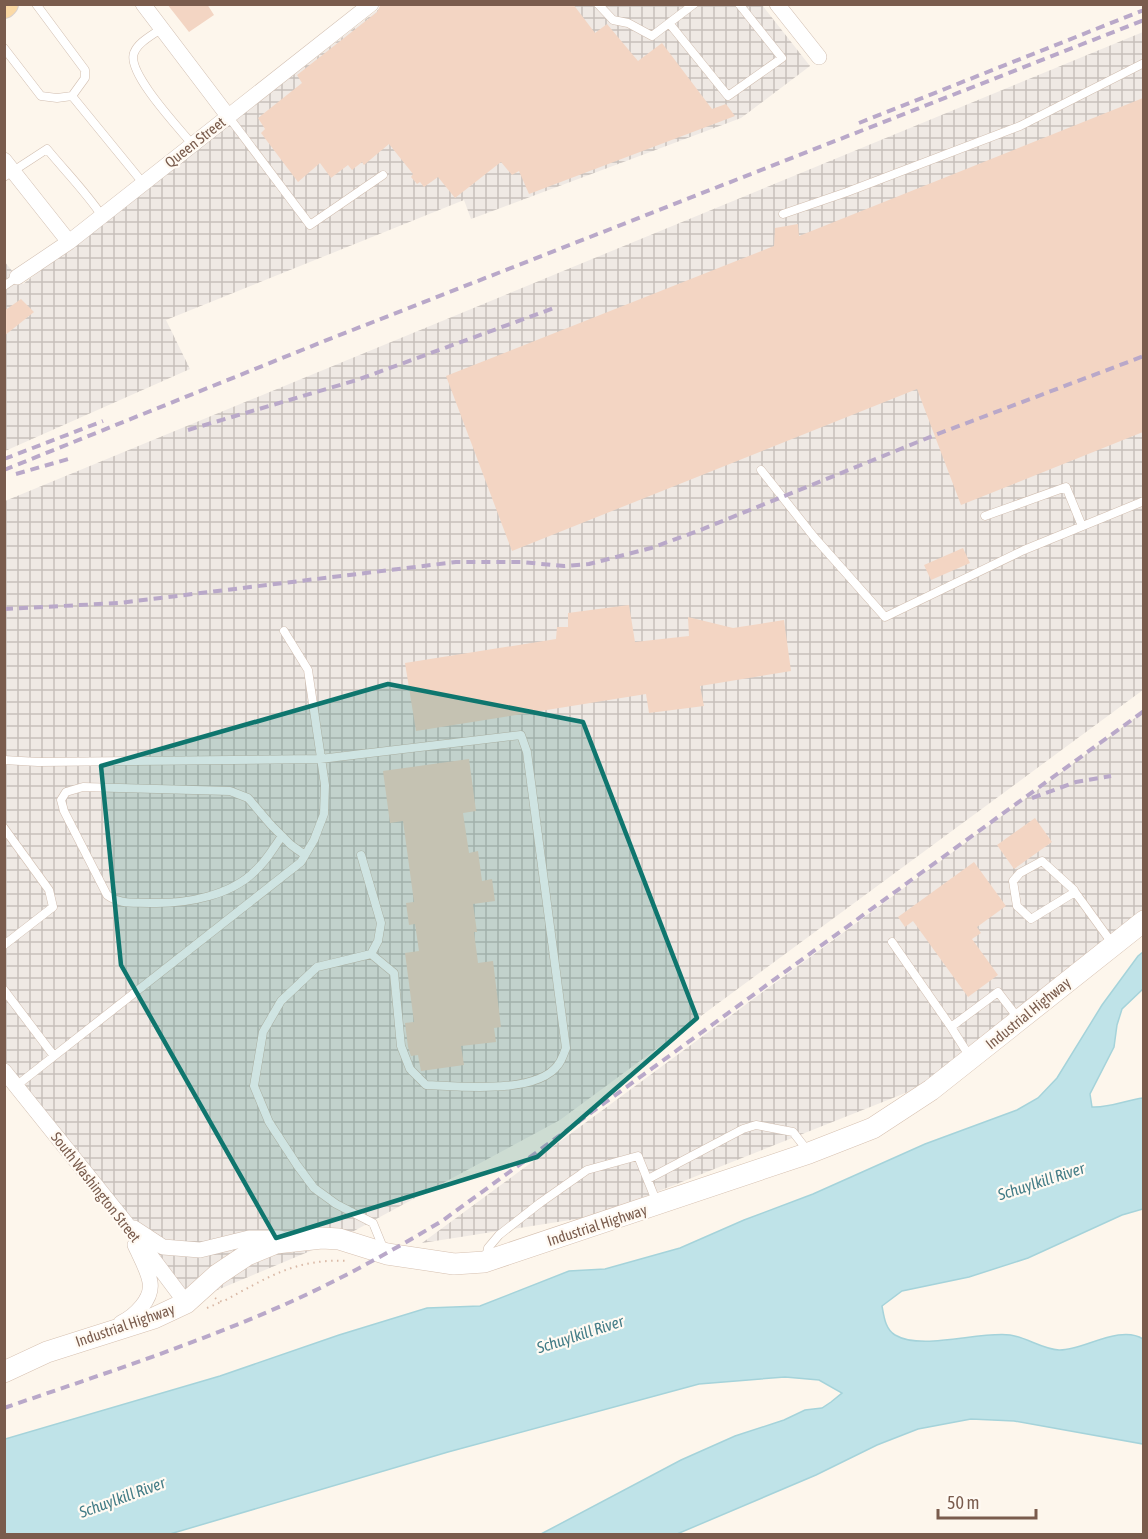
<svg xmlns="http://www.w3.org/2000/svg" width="1148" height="1539" viewBox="0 0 1148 1539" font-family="'Asap Condensed',sans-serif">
  <defs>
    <pattern id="industrial-grid" width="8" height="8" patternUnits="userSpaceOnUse" patternTransform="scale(1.5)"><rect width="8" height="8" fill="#efe9e4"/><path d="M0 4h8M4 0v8" fill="none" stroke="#c7c0bb"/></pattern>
  </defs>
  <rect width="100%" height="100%" fill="#fdf6ec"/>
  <!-- industrial -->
  <path fill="url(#industrial-grid)" d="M384,5H762L810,66L741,118L471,219L464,200L166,320L190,369L5,451L4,261L23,284Z
    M1143,32V690L560,1120L339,1239L186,1303L5,1068V501Z
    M1143,712V920L918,1088L596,1216L422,1243Z"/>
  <!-- water -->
  <path fill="#bfe3e8" stroke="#a5d3da" stroke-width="1.5" d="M1143,952V989L1122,1009L1117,1025L1114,1047L1090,1094L1092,1107C1110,1108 1126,1100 1143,1098V1209L1122,1215L1028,1258L969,1277L902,1291L882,1306C884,1316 885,1329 895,1335C922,1351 979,1331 1010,1335C1026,1337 1042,1349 1059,1350C1082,1351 1120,1324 1143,1339V1444L1014,1421L971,1419L918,1429L877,1445L816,1475L677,1534H541L681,1460L735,1436L784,1420L805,1410L822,1408L831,1402L842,1393L819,1380L785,1377L699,1384L448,1452L170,1534H5V1439L220,1376L339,1335L427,1308L480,1306L569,1271L605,1269L680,1248L744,1220L813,1194L925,1144L1017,1110L1038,1098L1057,1078L1102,1005L1138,956Z"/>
  <!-- building -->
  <path fill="#f3d5c3" d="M167,4H207L214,15L189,32Z
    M381,4H573L595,33L607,24L638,61L662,43L712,109L726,104L735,116L529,194L519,171L512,175L501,162L455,198L438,177L424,187L420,182L417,184L411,177L413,174L389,144L364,165L362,162L352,170L348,165L331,178L320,163L298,182L261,133L265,129L258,118L302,83L297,75L377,12Z
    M1143,98V432L961,505L917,389L512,551L446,376L774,246L775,228L798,224L799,236Z
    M21,299L34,312L4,336V311Z
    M963,548L970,563L931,580L924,565Z
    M629,605L635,642L689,636L688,617L733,628L784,620L791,671L700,686L704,706L649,713L646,694L416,731L405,663L556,639L557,627H568V613Z
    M469,759L476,811L463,813L469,853L478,851L482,881L492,879L495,901L473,904L477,932H474L478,963L493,961L501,1027L494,1028L496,1042L461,1046L464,1065L421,1071L418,1055L411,1056L408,1047L405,1023L414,1022L405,953L419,951L415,924L409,925L406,903L414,902L403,821L390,823L383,771Z
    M1035,818L1052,842L1014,869L997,845Z
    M974,862L1006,906L977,927L981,933L972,939L998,975L968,997L913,921L905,927L898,917Z"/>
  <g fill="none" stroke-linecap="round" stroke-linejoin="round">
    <!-- lane casing -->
    <g stroke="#d1beb0" stroke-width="9">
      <path id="lane" d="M598,4L613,20L628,23L652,36L694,4
        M669,23L728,96L782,58L739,4
        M162,28C153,35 138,42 134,53C126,72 179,128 192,144
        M4,48L41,96L57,98L72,96L85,78V70L36,4
        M72,96L143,183
        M228,116L310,225L383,175
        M4,177L47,149C65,171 86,192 102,216
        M783,214L847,192L1020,126L1144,63
        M4,286L17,277
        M761,470L814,537L885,617L1024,550L1144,501
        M985,516L1066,487L1082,526
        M4,760L38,762L320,759L521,735L527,752L566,1048C564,1053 562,1060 558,1065C536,1095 459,1086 426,1085L410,1069L401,1046L394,973L371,954
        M4,828L49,890L53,907L4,945
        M282,836C274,847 267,860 257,869C232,896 186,904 150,903C133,902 121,905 107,895L64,811L61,800L66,792L83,787L230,791L248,798L271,825L291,845L305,855
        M361,855L381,923L378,941L371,954
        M1075,892L1031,919L1017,906L1013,881L1020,873L1042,861L1074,890L1075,892L1112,943
        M892,942L951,1027
        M371,954L317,967L281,1001L263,1032L254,1086L269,1122L297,1165L314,1188L336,1204L373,1223L384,1250
        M4,990L54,1056
        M970,1057L951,1027L998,992L1018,1018
        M16,1086L301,862L314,840L324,814L325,785L308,670L284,631
        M648,1179L743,1129L756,1125L793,1132L807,1150
        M486,1258L488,1248L499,1235L540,1203L587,1170L638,1156L657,1203"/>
    </g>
    <!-- street casing -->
    <g stroke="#d1beb0" stroke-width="16">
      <path id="street" d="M143,4L228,116
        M777,4L819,57
        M4,160L69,242
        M17,277L69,242L371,4
        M4,1071L126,1223L186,1303
        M134,1228L163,1247L200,1250L249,1238H280
        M121,1323C135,1316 153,1299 150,1282C148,1270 140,1256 135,1245"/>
    </g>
    <!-- secondary casing -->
    <g stroke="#d6c0b0" stroke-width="22">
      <path id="secondary" d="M4,1372L47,1352L154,1318L186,1303L217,1275L247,1255L276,1243L322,1238L339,1239L387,1254L454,1264L484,1262L809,1153L873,1128L931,1090L1144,921"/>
    </g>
    <!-- primary casing -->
    <g stroke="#dad1cd" stroke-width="26">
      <path id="primary" d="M4,6L6,4"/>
    </g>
    <!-- path -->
    <path stroke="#d9b8a5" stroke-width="2" stroke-dasharray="1.5 4.5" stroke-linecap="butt" d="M215,1298L222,1302C267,1278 295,1258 349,1261
      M207,1308L221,1302"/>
    <!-- lane -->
    <use href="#lane" stroke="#fff" stroke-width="8"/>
    <!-- street -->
    <use href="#street" stroke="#fff" stroke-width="15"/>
    <!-- secondary -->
    <use href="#secondary" stroke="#fff" stroke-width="21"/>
    <!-- primary -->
    <use href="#primary" stroke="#fbd9a5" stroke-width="24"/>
    <!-- rail -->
    <path stroke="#b9a8c9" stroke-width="4" stroke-dasharray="9 6" stroke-linecap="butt" d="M859,123L1144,10
      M188,430L357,380L554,308
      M4,459L103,421
      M4,470L322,342L1144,20
      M16,474L72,458
      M4,609L119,603L456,562H521L564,566L589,564L651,548L698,531L935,435L1144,356
      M1032,798L1076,782L1111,776
      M4,1408C103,1374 202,1342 297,1299C347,1276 395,1249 442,1221L1144,711"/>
  </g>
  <!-- marked area -->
  <path fill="#0f766e" fill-opacity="0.2" stroke="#0f766e" stroke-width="4.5" stroke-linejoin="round" d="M388,684L583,722L697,1018L537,1157L276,1238L121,965L101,766Z"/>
  <g text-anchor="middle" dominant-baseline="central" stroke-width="4.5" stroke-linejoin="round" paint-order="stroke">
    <!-- street labels -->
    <g font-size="15" fill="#7a5c4d" stroke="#fffaf3">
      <text transform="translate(195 142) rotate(-38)">Queen Street</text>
      <text transform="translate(1028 1013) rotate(-39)">Industrial Highway</text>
      <text transform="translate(96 1187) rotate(52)">South Washington Street</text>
      <text transform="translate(597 1225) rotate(-18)">Industrial Highway</text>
      <text transform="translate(125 1325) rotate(-19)">Industrial Highway</text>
    </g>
    <!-- water labels -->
    <g font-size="16" font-style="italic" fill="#437c86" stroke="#fffaf3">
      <text transform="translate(1041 1181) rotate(-18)">Schuylkill River</text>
      <text transform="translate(580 1334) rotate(-18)">Schuylkill River</text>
      <text transform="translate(122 1497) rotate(-20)">Schuylkill River</text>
    </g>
  </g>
  <!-- border -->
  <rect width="1148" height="1539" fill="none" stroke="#7a5c4d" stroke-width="12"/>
  <!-- scale -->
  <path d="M938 1509v9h98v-9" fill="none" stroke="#7a5c4d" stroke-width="3"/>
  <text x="947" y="1509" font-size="18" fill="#7a5c4d" stroke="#fffaf3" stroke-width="4.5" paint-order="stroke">50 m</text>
</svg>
